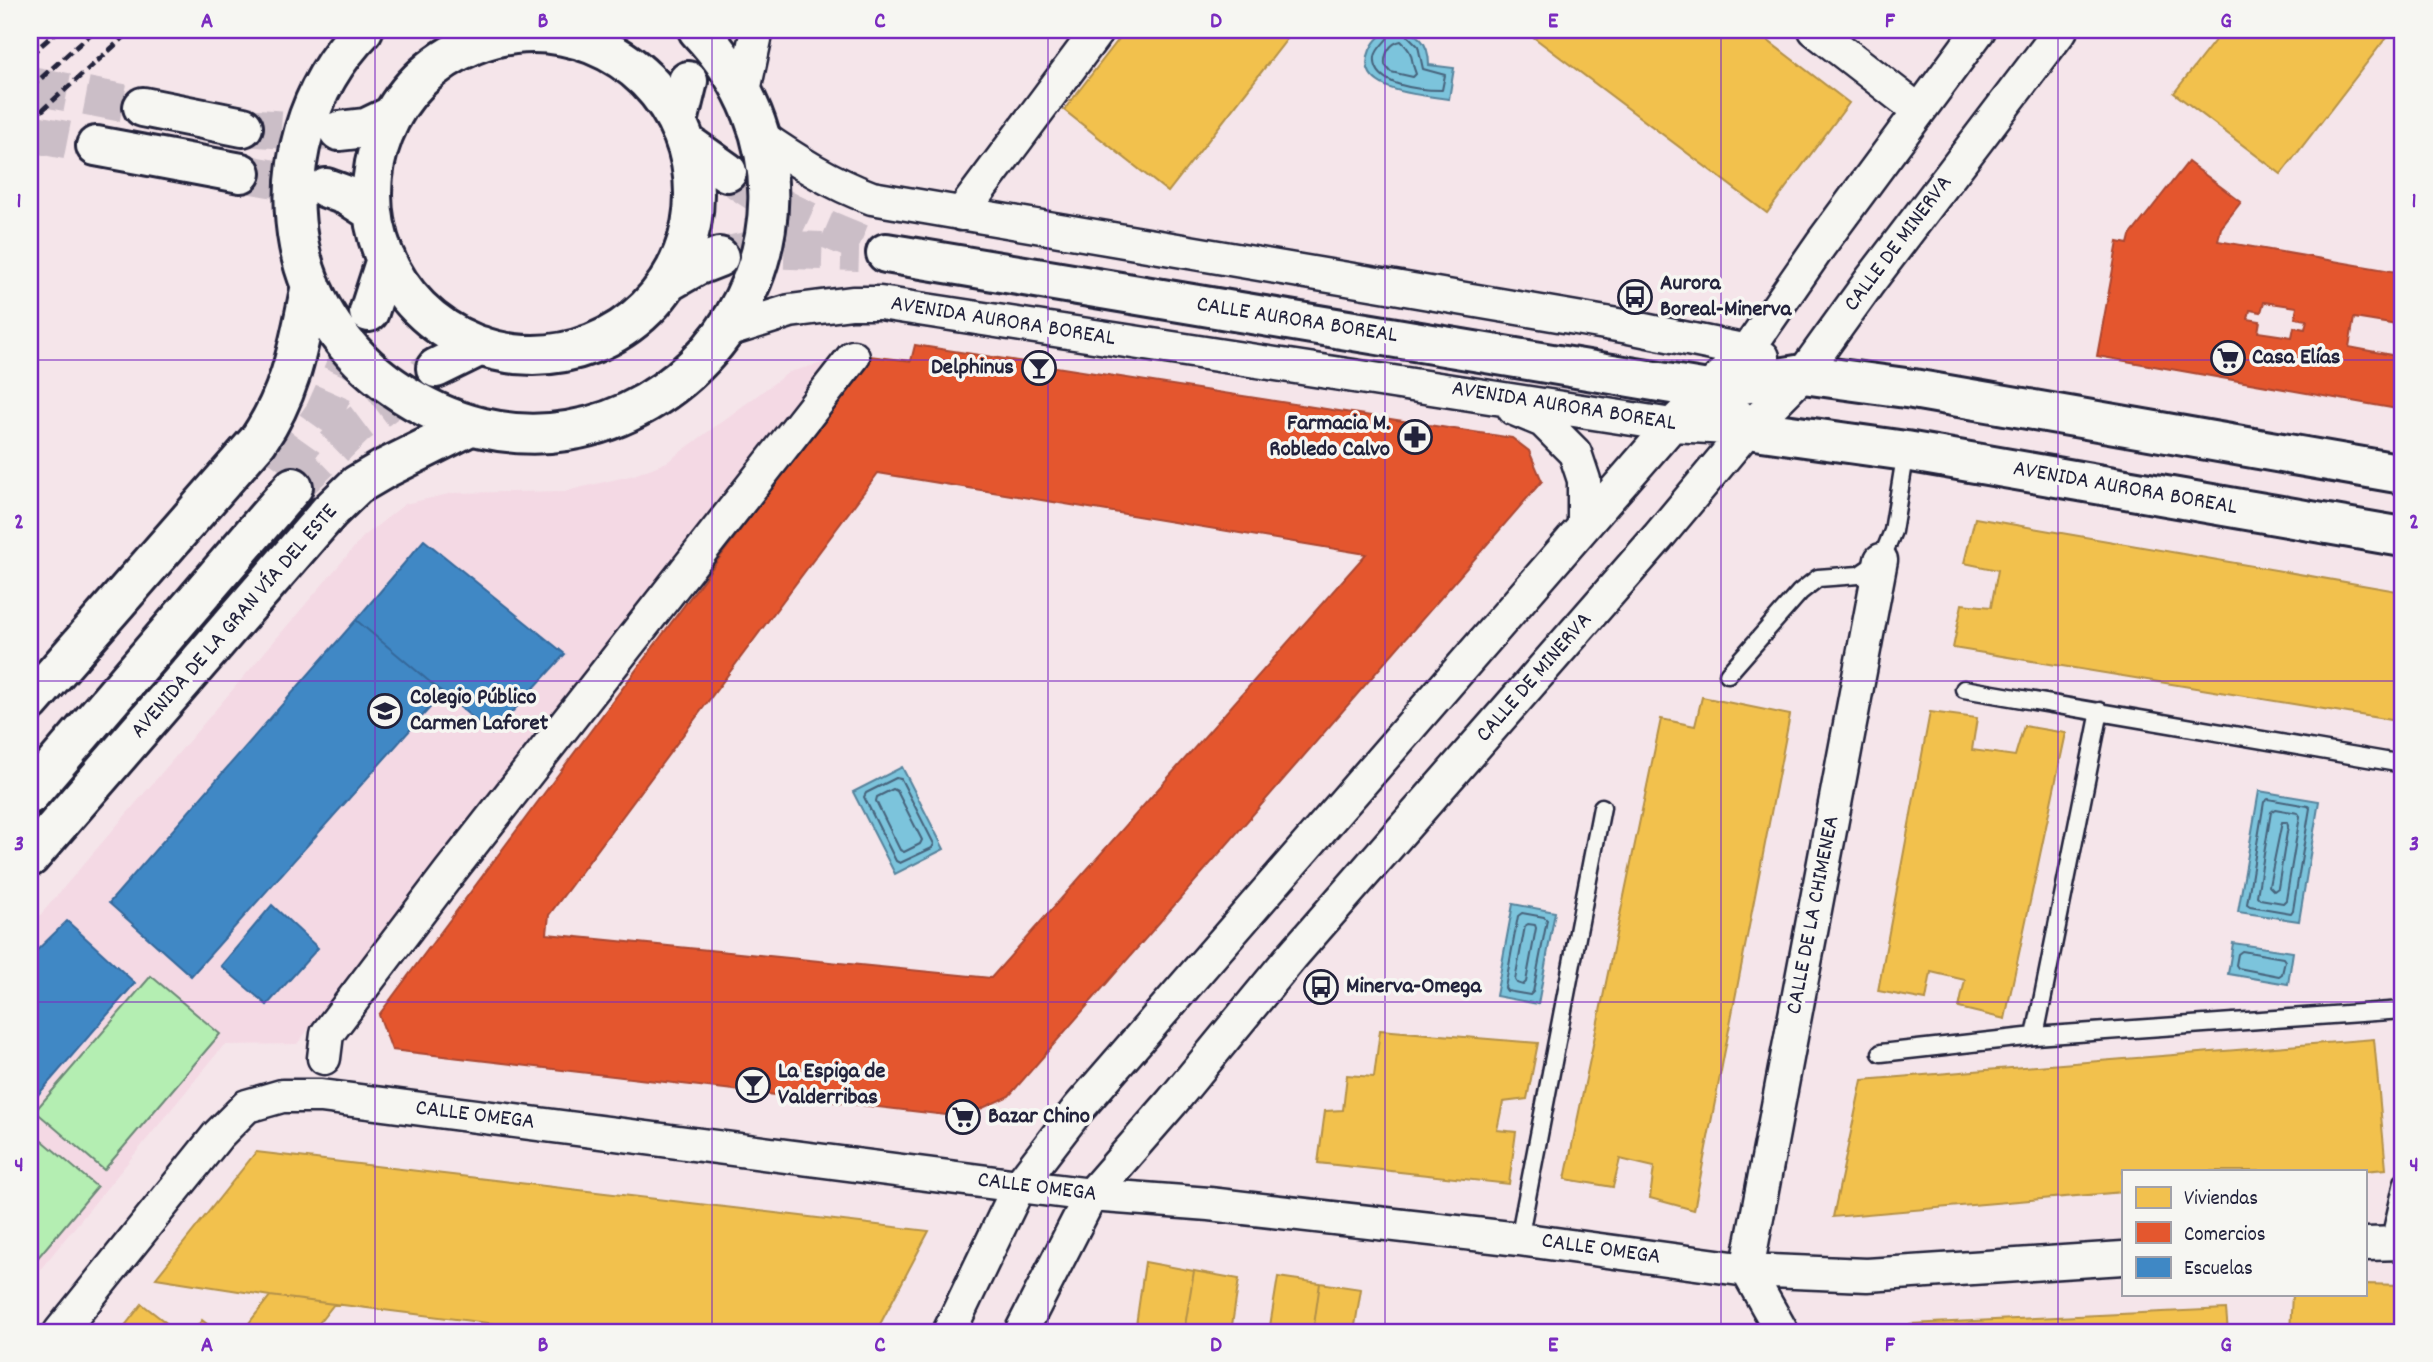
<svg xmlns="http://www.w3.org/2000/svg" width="2433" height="1362" viewBox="0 0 2433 1362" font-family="Dekko,sans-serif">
  <rect width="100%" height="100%" fill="#f5e5ea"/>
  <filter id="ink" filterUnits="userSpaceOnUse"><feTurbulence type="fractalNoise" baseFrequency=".0143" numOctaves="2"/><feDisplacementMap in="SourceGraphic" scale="14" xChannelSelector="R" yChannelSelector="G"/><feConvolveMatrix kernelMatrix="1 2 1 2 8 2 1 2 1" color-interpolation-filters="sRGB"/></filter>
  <g filter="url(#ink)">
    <!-- built -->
    <path fill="#f4d9e4" d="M826,362L297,1044L224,1045L30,1282V927L363,537L405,504L453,493L566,491L634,475L667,462L789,372Z"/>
    <!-- green -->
    <path fill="#b4eeb2" stroke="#6b8876" stroke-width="2" d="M151,976L220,1034L104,1170L35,1111Z
      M30,1130L97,1187L30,1267Z"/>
    <!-- water -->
    <path fill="#7bc4dc" stroke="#57839c" stroke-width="2" d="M1394,30C1417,30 1429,41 1429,65L1454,68L1449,99C1424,95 1352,93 1370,50C1375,39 1382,32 1394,30Z
      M902,767L944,849L895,874L853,792Z
      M2259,791L2319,801L2299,921L2238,912Z
      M1513,904L1555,912L1538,1004L1496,996Z
      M2233,943L2293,952L2288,984L2228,974Z"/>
    <!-- homes -->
    <path fill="#f2c14e" stroke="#b49148" stroke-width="2" d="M1126,30H1294L1168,192L1064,110Z
      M1524,30H1754L1849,103L1767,213Z
      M2223,30H2392L2281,174L2174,93Z
      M1975,518L2403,592V722L1953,648L1962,604L1991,607L1998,570L1964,563Z
      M1702,697L1790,715L1694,1210L1650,1198L1654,1167L1620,1159L1613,1187L1565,1179L1661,719L1695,726Z
      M1930,712L1977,718L1972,750L2015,756L2024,726L2066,733L2005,1019L1959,1008L1965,980L1931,972L1926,1000L1878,991Z
      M1380,1030L1538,1043L1527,1099L1503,1102L1497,1130L1516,1132L1509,1184L1318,1163L1325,1111L1343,1110L1347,1075L1374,1077Z
      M2374,1039L2386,1169L2363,1171H2123V1192L1833,1217L1862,1080Z
      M256,1152L929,1231L876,1332H561L270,1296L156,1278Z
      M1145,1262L1194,1271L1184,1332H1135Z
      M1194,1271L1239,1279L1231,1332H1184Z
      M1278,1277L1320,1283L1313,1332H1269Z
      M1320,1283L1361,1289L1354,1332H1313Z
      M2365,1284L2401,1285L2398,1332H2290L2292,1294H2365Z
      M2401,1285L2403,1286V1332H2398Z
      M270,1296L334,1304L312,1332H242Z
      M142,1304L178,1332H120Z
      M2226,1309L2228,1332H1910V1324Z
      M202,1320L217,1332H193Z"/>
    <!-- shops -->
    <path fill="#e4572e" stroke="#aa4732" stroke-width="2" fill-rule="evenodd" d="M2188,162L2241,202L2221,228L2218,241L2403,273V326L2354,318L2349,347L2402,357L2403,352V410L2097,356L2118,242L2128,244L2130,236ZM2264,302L2297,307L2295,318L2307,320L2305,329L2294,327L2292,337L2258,332L2260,321L2248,319L2250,310L2261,312Z
      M915,345L1512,438L1529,451L1542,481L1009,1096L963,1117L392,1050L379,1015L870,356L911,361ZM878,473L1366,554L991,978L547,934L549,915Z"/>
    <!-- schools -->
    <path fill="#3f88c5" stroke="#36699c" stroke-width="2" d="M424,540L565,654L492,734L356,620Z
      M356,620L443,693L191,976L109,903Z
      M272,905L318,948L267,1005L221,966Z
      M67,921L135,983L30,1104V957Z"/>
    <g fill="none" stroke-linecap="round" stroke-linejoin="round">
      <!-- shore -->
      <path stroke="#46637b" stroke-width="2" d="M1391,30C1390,41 1377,45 1375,57C1372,87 1422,90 1442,90L1445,75L1423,69L1418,46L1408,36L1407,30
        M1401,41C1416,56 1409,57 1416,74L1413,77L1391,72L1385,65C1384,54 1390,43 1401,41Z
        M896,778L901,779L934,844L932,848L900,863L896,861L864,797L866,793Z
        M893,789L897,791L922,840L920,844L904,852L900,850L876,801L877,797Z
        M2268,799L2308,806L2310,808L2293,910L2291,913L2250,906L2247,904L2264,802Z
        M2275,809L2298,813L2300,816L2286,900L2283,903L2260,899L2257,896L2271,812Z
        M2282,822H2287L2288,826L2278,888L2274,891L2269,886Z
        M1522,913L1544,917L1547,920L1533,992L1530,995L1507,991L1505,988L1518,916Z
        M1528,924L1535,925L1536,928L1526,982L1523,985L1517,983L1515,980L1525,926Z
        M2242,951L2283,958L2285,961L2282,974L2279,976L2238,968L2236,965L2238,954Z"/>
      <!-- secondary-tunnel -->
      <path stroke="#cbbec7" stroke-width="38" stroke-dasharray="38 19" stroke-linecap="butt" d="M30,85L143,107
        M243,127L317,132L337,131
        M30,133L96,146
        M727,172C775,210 830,231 886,253
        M241,173L326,188
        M728,255L755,249L859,252
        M282,472L324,413L369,312
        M293,487L356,426L427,373"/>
      <!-- lane casing -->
      <g stroke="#22223b" stroke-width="21">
        <path id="lane" d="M1728,674L1800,592L1818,578L1859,575L1881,560L1893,531L1906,451
          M1964,689L2403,764
          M2035,1036L2100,711
          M1881,1053L2035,1036L2403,1010
          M1519,1239L1602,807
          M2389,1243L2403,1182"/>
      </g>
      <!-- street casing -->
      <g stroke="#22223b" stroke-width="37">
        <path id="street" d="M1815,30L1918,110
          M744,91L757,30
          M760,136C796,161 831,183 872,198L1629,327L1747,351L1763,357
          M961,214L1098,30
          M726,331L790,311L852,303H880L1672,425L1748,429
          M1514,409L1543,421L1575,453L1584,480V526
          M324,1058L327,1034L449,873L853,357
          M2365,1244L2403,1243
          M1747,1270L1881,560
          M1747,1270L1782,1332
          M60,1332L218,1135L247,1106L282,1096H321L1019,1186L1091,1195L1209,1204L1519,1239L1747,1270L1867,1275L2123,1258
          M949,1332L1019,1186L1078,1109L1672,425L1747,351L1821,244L1979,30
          M1021,1332L1091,1195L1172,1102L1292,956L1658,537L1748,429L1803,374L1870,281L2061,30"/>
      </g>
      <!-- secondary casing -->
      <g stroke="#22223b" stroke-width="44">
        <path id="secondary" d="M363,30C307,88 284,167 299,246C310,303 346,355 393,387C629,552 899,243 698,30
          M372 194a161 161 0 1 1 322 0a161 161 0 1 1-322 0Z
          M143,107L243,127
          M678,122L688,81
          M339,131L366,128L393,115
          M686,143L727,172
          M96,146L241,173
          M326,188L348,196L373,212
          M886,253L1708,390L1803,374L1913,389L2403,474
          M668,282L696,266L719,257
          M369,312L386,259
          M436,368L481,346
          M1708,390L1748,429L1906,451L2403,537
          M30,702L258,441C292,392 299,343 311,285
          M30,794L293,487
          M30,857L329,512L357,485L386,468L472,425"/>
      </g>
      <!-- lane -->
      <use href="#lane" stroke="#f6f6f2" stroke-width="16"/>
      <!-- street -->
      <use href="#street" stroke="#f6f6f2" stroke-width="32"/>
      <!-- secondary -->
      <use href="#secondary" stroke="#f6f6f2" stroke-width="38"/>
      <!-- rail -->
      <path stroke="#22223b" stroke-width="5" stroke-dasharray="10 5" stroke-linecap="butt" d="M30,55L59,30
        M30,88L95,30
        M30,121L132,30"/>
    </g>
  </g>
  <!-- grid -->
  <path fill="none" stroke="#7b2cbf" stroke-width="2" stroke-opacity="0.55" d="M375,30V1332M712,30V1332M1048,30V1332M1385,30V1332M1721,30V1332M2058,30V1332M30,360H2403M30,681H2403M30,1002H2403"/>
  <!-- icons -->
  <defs>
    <g id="bus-ring" transform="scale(1.75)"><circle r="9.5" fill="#f6f6f2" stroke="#22223b" stroke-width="1.5"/><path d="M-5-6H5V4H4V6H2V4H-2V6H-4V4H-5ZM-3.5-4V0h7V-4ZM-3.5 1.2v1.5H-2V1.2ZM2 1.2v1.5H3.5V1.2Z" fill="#22223b"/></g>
    <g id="supermarket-ring" transform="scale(1.75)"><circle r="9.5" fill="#f6f6f2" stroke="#22223b" stroke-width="1.5"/><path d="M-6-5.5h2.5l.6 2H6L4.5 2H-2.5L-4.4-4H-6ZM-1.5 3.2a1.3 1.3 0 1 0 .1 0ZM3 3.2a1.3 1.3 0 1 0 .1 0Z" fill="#22223b"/></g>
    <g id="bar-ring" transform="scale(1.75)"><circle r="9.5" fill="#f6f6f2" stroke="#22223b" stroke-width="1.5"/><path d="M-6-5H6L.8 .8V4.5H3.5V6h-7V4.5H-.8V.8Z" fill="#22223b"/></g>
    <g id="pharmacy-ring" transform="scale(1.75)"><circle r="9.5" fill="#f6f6f2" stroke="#22223b" stroke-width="1.5"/><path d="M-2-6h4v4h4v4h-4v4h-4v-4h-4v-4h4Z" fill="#22223b"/></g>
    <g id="school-ring" transform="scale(1.75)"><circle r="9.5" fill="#f6f6f2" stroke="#22223b" stroke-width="1.5"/><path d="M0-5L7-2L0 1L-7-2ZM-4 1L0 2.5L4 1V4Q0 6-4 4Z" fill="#22223b"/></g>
  </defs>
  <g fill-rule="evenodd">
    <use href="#bus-ring" x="1635" y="297"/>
    <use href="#supermarket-ring" x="2228" y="358"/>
    <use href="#bar-ring" x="1039" y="368"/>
    <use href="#pharmacy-ring" x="1415" y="437"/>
    <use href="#school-ring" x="385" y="711"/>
    <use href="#bus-ring" x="1321" y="987"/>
    <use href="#bar-ring" x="753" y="1085"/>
    <use href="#supermarket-ring" x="963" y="1117"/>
  </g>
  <g text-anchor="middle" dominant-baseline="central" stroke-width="7" stroke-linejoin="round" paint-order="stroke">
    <!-- street labels -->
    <g font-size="23" fill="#22223b" stroke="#f6f6f2">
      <text transform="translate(1899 244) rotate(-53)">CALLE DE MINERVA</text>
      <text transform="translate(1297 321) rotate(9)">CALLE AURORA BOREAL</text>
      <text transform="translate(1003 322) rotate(9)">AVENIDA AURORA BOREAL</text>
      <text transform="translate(1564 407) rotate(9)">AVENIDA AURORA BOREAL</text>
      <text transform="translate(2125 489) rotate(10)">AVENIDA AURORA BOREAL</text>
      <text transform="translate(235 622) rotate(-49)">AVENIDA DE LA GRAN VÍA DEL ESTE</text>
      <text transform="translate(1535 678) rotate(-49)">CALLE DE MINERVA</text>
      <text transform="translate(1814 915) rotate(-79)">CALLE DE LA CHIMENEA</text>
      <text transform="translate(475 1116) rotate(7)">CALLE OMEGA</text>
      <text transform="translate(1037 1188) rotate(7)">CALLE OMEGA</text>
      <text transform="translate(1601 1250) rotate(8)">CALLE OMEGA</text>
    </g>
    <!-- poi labels -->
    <g font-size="23" font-weight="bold" fill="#22223b" stroke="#f6f6f2" text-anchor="start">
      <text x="1660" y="284">Aurora<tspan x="1660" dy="26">Boreal-Minerva</tspan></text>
      <text x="2252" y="358">Casa Elías</text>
      <text x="1014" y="368" text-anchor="end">Delphinus</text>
      <text x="1390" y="424" text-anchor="end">Farmacia M.<tspan x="1390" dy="26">Robledo Calvo</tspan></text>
      <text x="410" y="698">Colegio Público<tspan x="410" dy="26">Carmen Laforet</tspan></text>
      <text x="1346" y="987">Minerva-Omega</text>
      <text x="778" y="1072">La Espiga de<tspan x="778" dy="26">Valderribas</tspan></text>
      <text x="988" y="1117">Bazar Chino</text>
    </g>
  </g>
  <!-- margin -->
  <rect width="2433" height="1362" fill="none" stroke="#f6f6f2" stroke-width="77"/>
  <!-- legend -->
  <rect x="2122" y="1170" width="245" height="126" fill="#f6f6f2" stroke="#a1a1a9" stroke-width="2"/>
  <rect x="2136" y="1187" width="35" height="21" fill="#f2c14e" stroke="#a1a1a9" stroke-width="2"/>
  <text x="2184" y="1204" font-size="21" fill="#22223b">Viviendas</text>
  <rect x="2136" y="1222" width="35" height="21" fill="#e4572e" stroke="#a1a1a9" stroke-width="2"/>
  <text x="2184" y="1240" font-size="21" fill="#22223b">Comercios</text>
  <rect x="2136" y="1257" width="35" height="21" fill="#3f88c5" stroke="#a1a1a9" stroke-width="2"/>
  <text x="2184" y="1274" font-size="21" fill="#22223b">Escuelas</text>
  <rect x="38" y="38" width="2356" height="1286" fill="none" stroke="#7b2cbf" stroke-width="2.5"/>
  <g font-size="23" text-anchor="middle" font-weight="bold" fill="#7b2cbf">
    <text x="207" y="27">A</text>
    <text x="543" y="27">B</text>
    <text x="880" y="27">C</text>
    <text x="1216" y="27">D</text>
    <text x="1553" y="27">E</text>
    <text x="1890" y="27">F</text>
    <text x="2226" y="27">G</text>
    <text x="19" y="207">1</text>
    <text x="2414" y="207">1</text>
    <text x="19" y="528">2</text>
    <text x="2414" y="528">2</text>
    <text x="19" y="850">3</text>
    <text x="2414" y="850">3</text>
    <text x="19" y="1171">4</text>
    <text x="2414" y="1171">4</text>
    <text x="207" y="1351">A</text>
    <text x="543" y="1351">B</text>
    <text x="880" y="1351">C</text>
    <text x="1216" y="1351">D</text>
    <text x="1553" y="1351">E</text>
    <text x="1890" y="1351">F</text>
    <text x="2226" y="1351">G</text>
  </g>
</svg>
